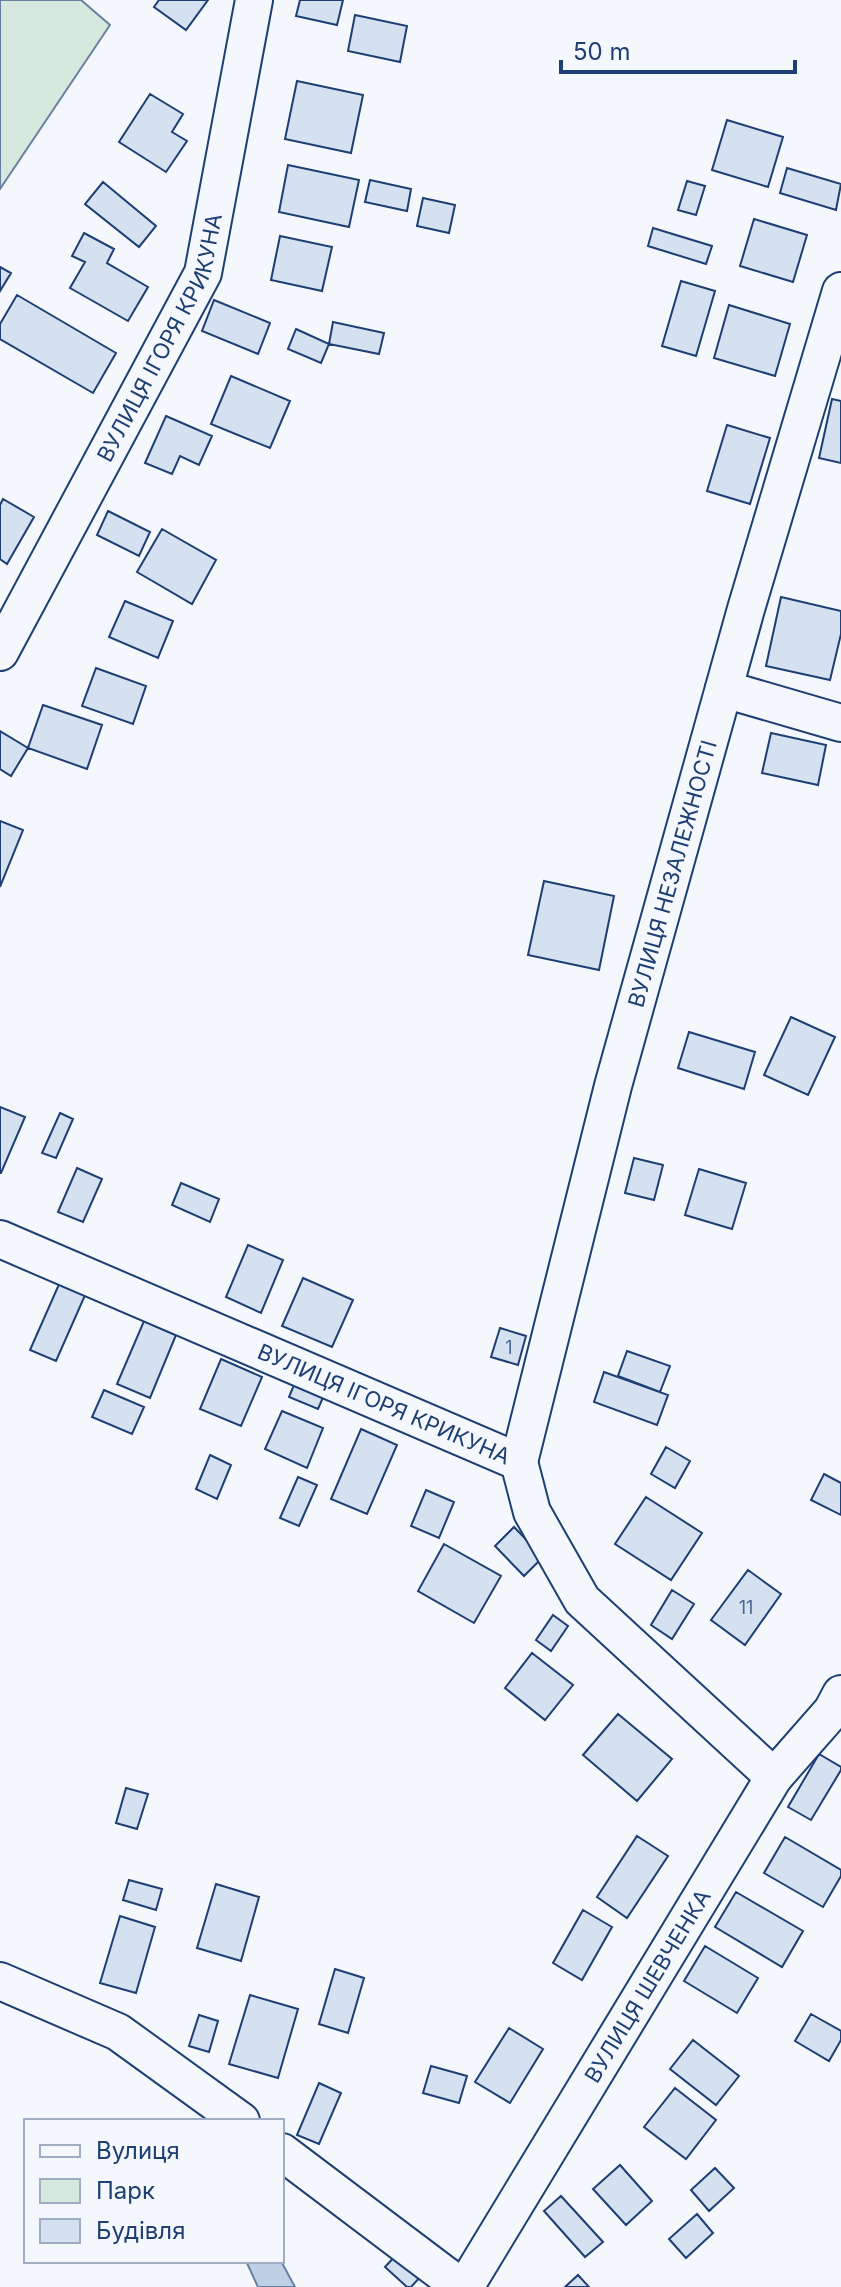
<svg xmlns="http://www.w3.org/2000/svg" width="841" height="2287" viewBox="0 0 841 2287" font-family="Inter,sans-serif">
  <rect width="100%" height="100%" fill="#f4f7fb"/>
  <!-- green -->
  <path fill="#d7e8df" stroke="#687fa3" stroke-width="2" d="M0,0H81L110,25L0,189Z"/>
  <!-- water -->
  <path fill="#bed0e5" stroke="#687fa3" stroke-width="2" d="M246,2261H281L295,2287H258Z"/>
  <!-- building -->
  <path fill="#d5e0f0" stroke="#1d3f73" stroke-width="2" d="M159,0H208L186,30L154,7Z
    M300,0H343L337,25L296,16Z
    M355,15L407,26L400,62L348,51Z
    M297,81L363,95L351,153L285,139Z
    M150,94L183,114L172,132L187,141L166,172L119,142Z
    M727,120L783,137L768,187L712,170Z
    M288,165L359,180L349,227L279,212Z
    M787,168L841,184L836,210L780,193Z
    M370,180L411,189L407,211L365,202Z
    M687,181L705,186L696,215L678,210Z
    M103,182L156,226L139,247L85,204Z
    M423,198L455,205L449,233L417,226Z
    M754,219L807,235L793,282L740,266Z
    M653,228L712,246L706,264L648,246Z
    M84,233L114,249L107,263L148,287L128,321L70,288L85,262L72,256Z
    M280,236L332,247L322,291L271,280Z
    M0,267L11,273L0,291Z
    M681,281L715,291L696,356L662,346Z
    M17,295L116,353L93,393L0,339V324Z
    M214,300L270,323L258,354L202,331Z
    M729,305L790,324L775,376L714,358Z
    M333,322L384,333L379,354L329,344Z
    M296,329L329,344L321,363L288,349Z
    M231,376L290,401L270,448L211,424Z
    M832,399L841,401V463L819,458Z
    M166,416L212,436L199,465L180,456L172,474L145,463Z
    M727,425L770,438L750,504L707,491Z
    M3,499L34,517L7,564L0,559V505Z
    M108,511L150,532L139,556L97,535Z
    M162,529L216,560L192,604L137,572Z
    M781,597L841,611V634L830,680L766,666Z
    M125,601L173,621L158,658L109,637Z
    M96,668L146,686L133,724L82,706Z
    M43,705L102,725L87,769L28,748Z
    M0,731L28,748L11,776L0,769Z
    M771,733L826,745L818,785L762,773Z
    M0,821L23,830L0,887Z
    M544,881L614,896L599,970L528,955Z
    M791,1017L835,1037L808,1095L764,1075Z
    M689,1032L755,1052L744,1089L678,1068Z
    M0,1107L25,1117L1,1173H0Z
    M60,1113L73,1119L56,1158L42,1153Z
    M634,1158L663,1165L654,1200L625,1193Z
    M77,1168L102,1179L83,1222L58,1212Z
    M699,1169L746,1183L732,1229L685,1215Z
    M181,1183L219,1199L210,1222L172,1205Z
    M248,1245L283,1260L261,1313L226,1297Z
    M303,1278L353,1300L332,1347L282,1326Z
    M60,1282L86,1293L56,1361L30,1350Z
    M144,1321L176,1335L150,1398L117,1384Z
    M500,1328L526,1336L518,1365L491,1357Z
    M627,1351L670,1366L660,1392L618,1376Z
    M221,1359L262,1377L241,1426L200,1409Z
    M604,1372L668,1395L657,1425L594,1402Z
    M296,1380L325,1393L318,1409L289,1397Z
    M104,1390L144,1407L132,1434L92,1417Z
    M282,1411L323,1428L307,1468L265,1449Z
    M361,1429L397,1445L367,1514L331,1499Z
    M666,1447L690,1461L675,1488L651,1474Z
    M210,1455L231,1465L217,1499L196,1489Z
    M824,1474L841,1483V1515L811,1500Z
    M298,1477L317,1485L299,1526L280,1518Z
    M426,1490L454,1502L439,1538L411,1526Z
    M646,1497L702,1533L671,1580L615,1544Z
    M514,1527L543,1557L524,1576L495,1546Z
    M444,1544L501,1576L474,1623L418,1591Z
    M748,1570L781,1594L745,1645L711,1620Z
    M672,1590L694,1604L672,1639L651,1625Z
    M553,1615L568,1626L551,1651L536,1640Z
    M532,1653L573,1685L545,1720L505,1688Z
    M618,1714L672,1759L637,1801L583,1755Z
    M819,1754L841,1767V1770L811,1820L788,1807Z
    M126,1788L148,1794L137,1829L116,1823Z
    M637,1836L668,1856L627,1918L597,1897Z
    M785,1837L841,1870V1876L823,1907L764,1873Z
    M129,1880L162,1889L156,1910L123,1900Z
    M216,1884L259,1897L241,1961L197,1948Z
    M736,1892L803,1931L782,1967L715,1927Z
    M583,1910L612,1927L582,1980L553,1963Z
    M120,1916L155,1927L136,1993L100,1983Z
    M705,1946L758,1978L737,2013L684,1981Z
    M335,1969L364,1978L348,2033L319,2024Z
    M250,1995L298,2009L278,2078L229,2064Z
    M811,2014L841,2031V2040L829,2061L795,2041Z
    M199,2015L218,2021L209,2052L189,2046Z
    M509,2028L543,2049L510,2103L475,2082Z
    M693,2040L739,2076L716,2105L670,2069Z
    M431,2066L467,2076L459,2103L423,2093Z
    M319,2083L341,2093L319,2144L297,2135Z
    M675,2088L716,2120L686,2159L644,2127Z
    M620,2165L652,2201L626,2225L593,2189Z
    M715,2168L734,2188L709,2211L691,2190Z
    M561,2196L603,2242L585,2257L544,2211Z
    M697,2214L713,2233L686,2258L669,2239Z
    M398,2253L422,2275L411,2287H407L385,2267Z
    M578,2275L589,2287H565Z"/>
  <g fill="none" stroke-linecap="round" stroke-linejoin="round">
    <!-- minor casing -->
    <g stroke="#1d3f73" stroke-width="40">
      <g id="minor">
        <path id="s1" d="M0,652L203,273L254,0"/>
        <path d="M724,689L841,723"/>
        <path id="s2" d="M0,1239L519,1462L532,1512L582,1600L774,1777"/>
        <path id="s3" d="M519,1462L613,1086L746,609L841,291"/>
        <path d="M0,1981L118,2032L241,2121"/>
        <path d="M282,2152L461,2287"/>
        <path id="s4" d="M465,2287L774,1777L832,1711L841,1694"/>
      </g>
    </g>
    <!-- minor -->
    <use href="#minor" stroke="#f4f7fb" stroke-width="36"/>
  </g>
  <g text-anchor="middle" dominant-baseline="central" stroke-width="6" stroke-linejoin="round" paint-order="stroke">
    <!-- number labels -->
    <g font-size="18" fill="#4b6792">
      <text x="509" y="1347">1</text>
      <text x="746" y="1607">11</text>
    </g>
    <!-- street labels -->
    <g font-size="22" fill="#1d3f73" stroke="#f4f7fb">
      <text stroke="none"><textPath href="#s1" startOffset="354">ВУЛИЦЯ ІГОРЯ КРИКУНА</textPath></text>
      <text stroke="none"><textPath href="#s3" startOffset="608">ВУЛИЦЯ НЕЗАЛЕЖНОСТІ</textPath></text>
      <text stroke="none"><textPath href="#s2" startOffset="418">ВУЛИЦЯ ІГОРЯ КРИКУНА</textPath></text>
      <text stroke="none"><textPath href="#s4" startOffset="352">ВУЛИЦЯ ШЕВЧЕНКА</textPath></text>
    </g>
  </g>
  <!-- legend -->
  <rect x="24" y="2119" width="260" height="144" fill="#f4f7fb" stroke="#9eadc5" stroke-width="2"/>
  <rect x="40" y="2145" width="40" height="12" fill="#f4f7fb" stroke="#9eadc5" stroke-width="2"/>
  <text x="96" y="2159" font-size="24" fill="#1d3f73">Вулиця</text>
  <rect x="40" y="2179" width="40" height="24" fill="#d7e8df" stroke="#9eadc5" stroke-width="2"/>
  <text x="96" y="2199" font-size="24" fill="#1d3f73">Парк</text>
  <rect x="40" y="2219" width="40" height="24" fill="#d5e0f0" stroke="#9eadc5" stroke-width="2"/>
  <text x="96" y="2239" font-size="24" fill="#1d3f73">Будівля</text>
  <!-- scale -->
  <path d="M561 60v12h234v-12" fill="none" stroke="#1d3f73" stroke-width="4"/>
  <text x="573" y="60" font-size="24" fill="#1d3f73" stroke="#f4f7fb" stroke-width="6" paint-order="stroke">50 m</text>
</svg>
